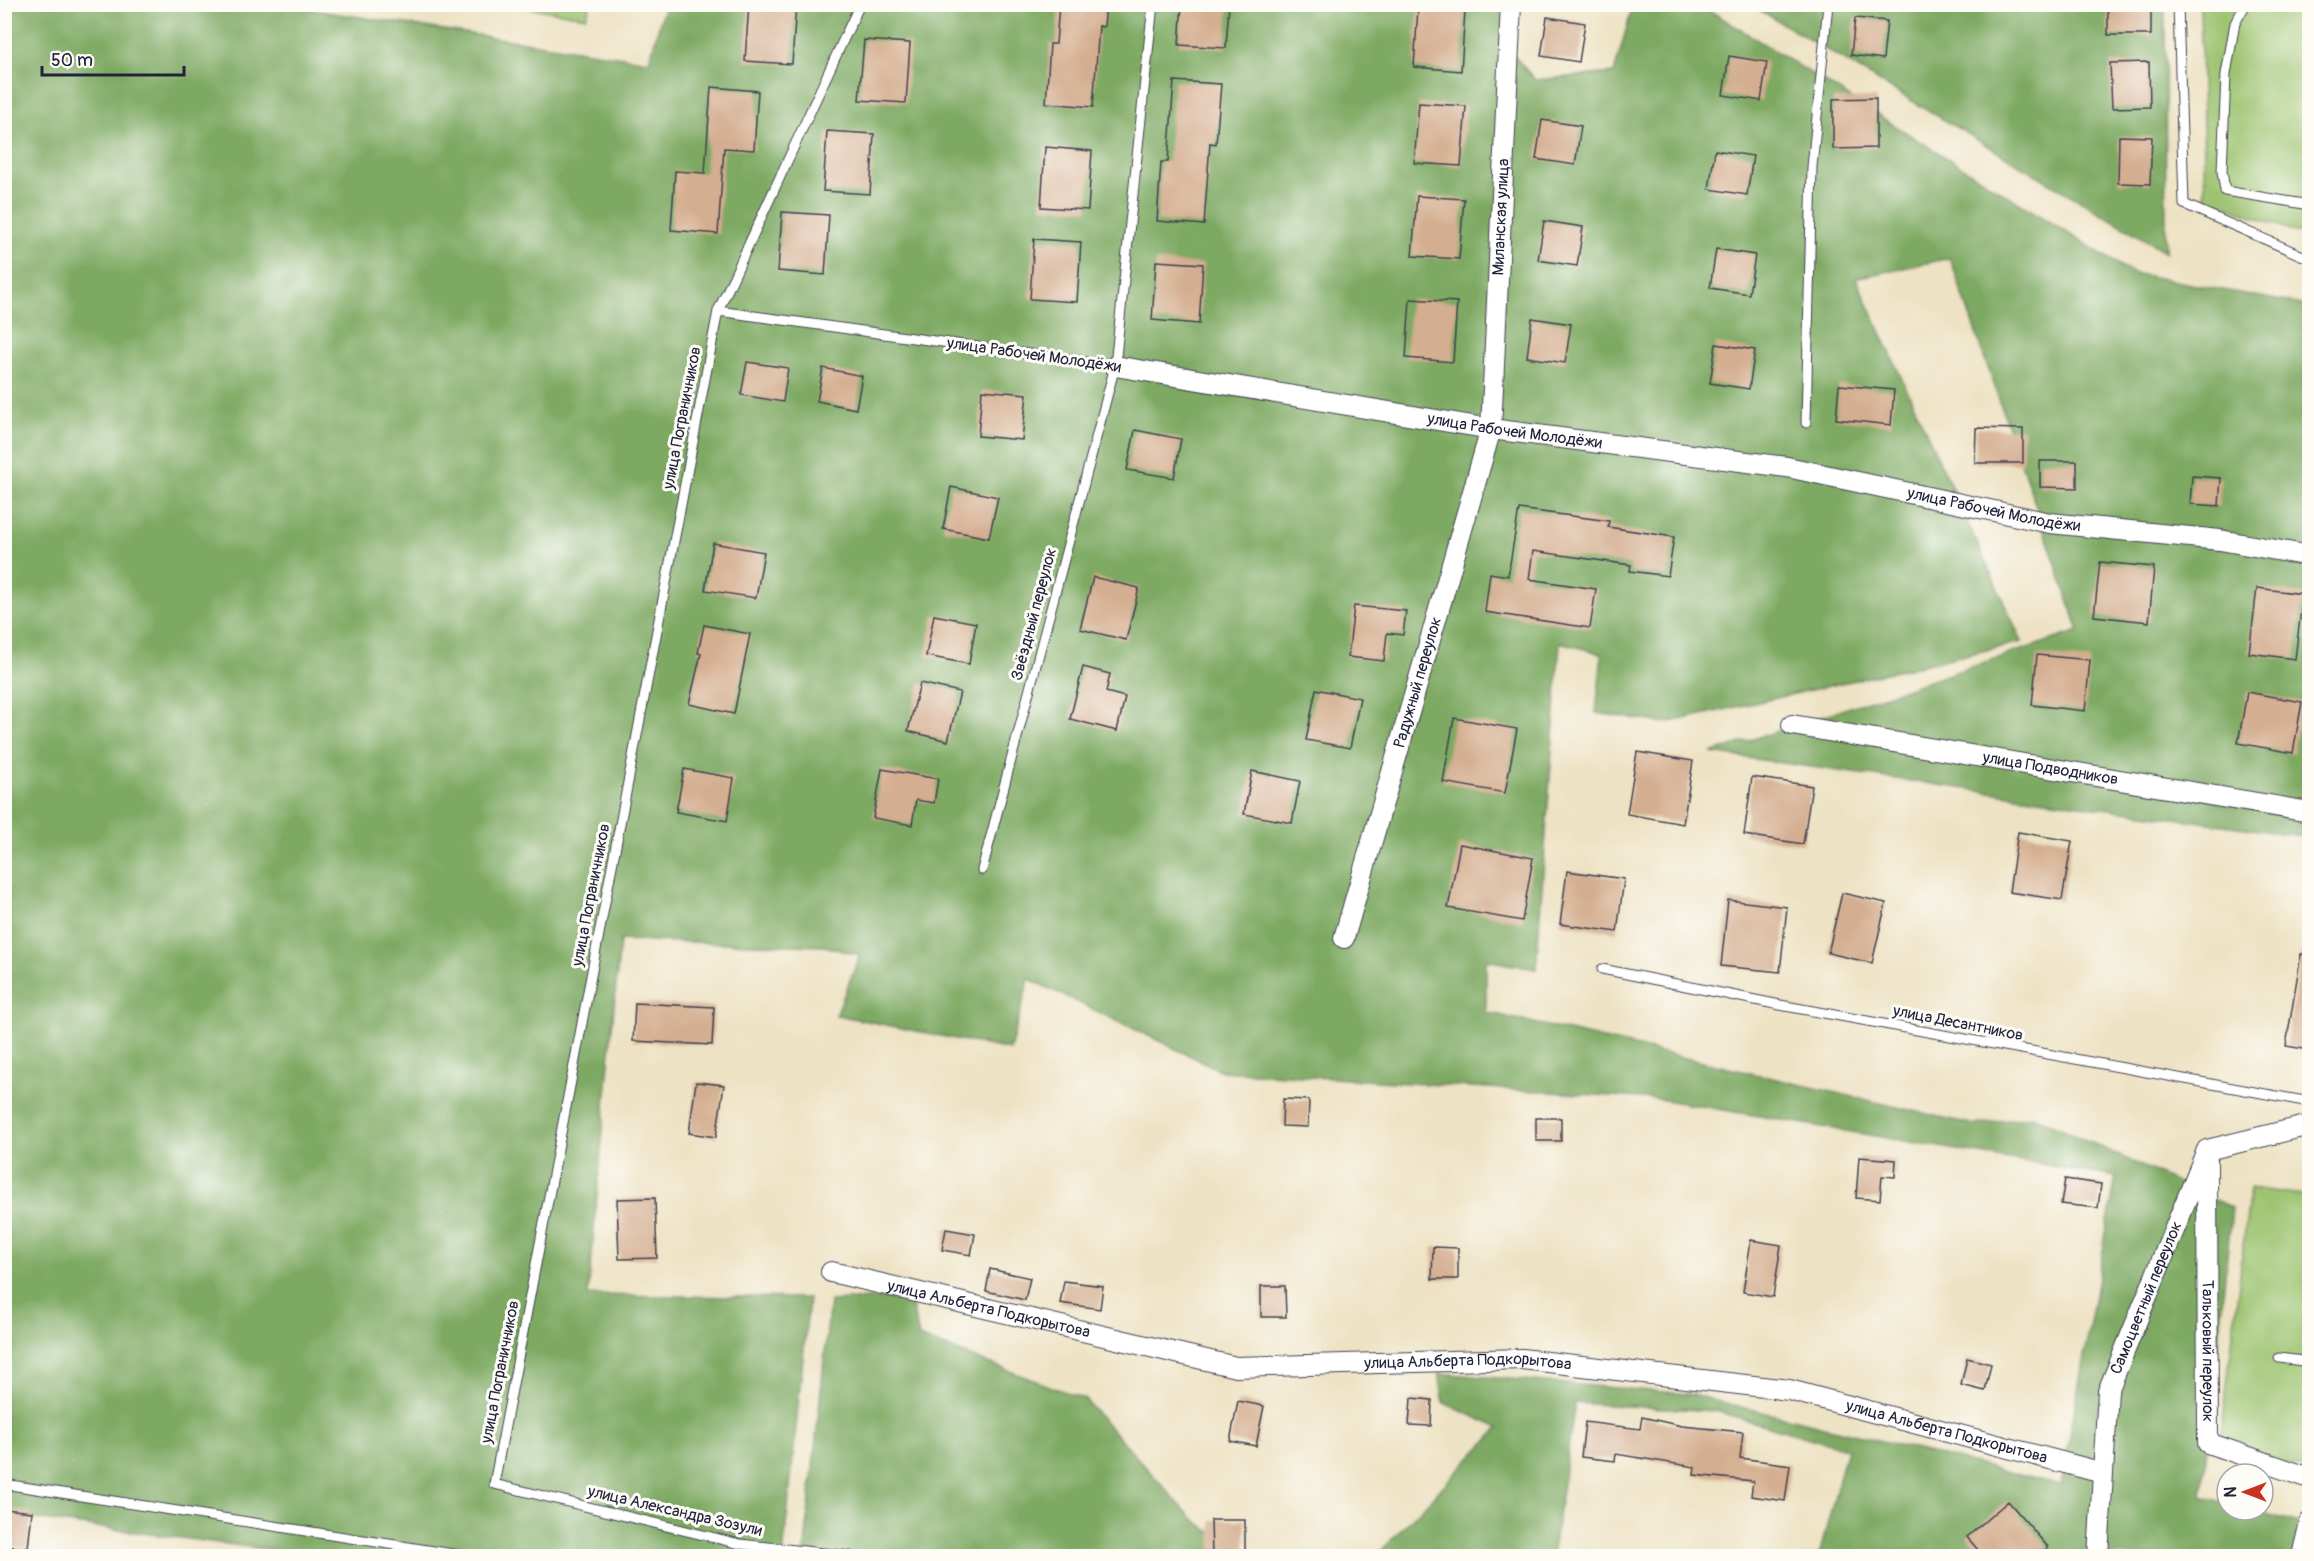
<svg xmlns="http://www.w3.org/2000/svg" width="2314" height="1561" viewBox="0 0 2314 1561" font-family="Pangolin,sans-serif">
  <rect width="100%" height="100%" fill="#fdfcf7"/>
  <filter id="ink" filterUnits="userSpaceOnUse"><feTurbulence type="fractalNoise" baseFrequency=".0167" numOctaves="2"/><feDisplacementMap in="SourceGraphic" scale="12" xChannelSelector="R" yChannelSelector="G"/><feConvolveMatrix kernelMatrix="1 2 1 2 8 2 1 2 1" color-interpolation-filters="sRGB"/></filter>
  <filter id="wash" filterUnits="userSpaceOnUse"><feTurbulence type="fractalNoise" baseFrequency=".008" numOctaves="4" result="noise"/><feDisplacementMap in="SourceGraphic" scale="24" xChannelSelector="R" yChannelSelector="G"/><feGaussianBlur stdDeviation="1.35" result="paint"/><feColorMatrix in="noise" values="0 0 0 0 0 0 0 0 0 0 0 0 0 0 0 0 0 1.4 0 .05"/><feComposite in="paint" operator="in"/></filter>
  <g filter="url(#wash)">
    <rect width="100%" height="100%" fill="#ede2c3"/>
    <!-- green -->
    <path fill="#9cc36f" stroke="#5f7255" stroke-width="1.5" d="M510,5H590L586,17Z
      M2200,5H2309V237L2205,198Z
      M2250,1188L2309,1196V1469L2219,1454Z"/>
    <!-- forest -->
    <path fill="#7da962" stroke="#50664e" stroke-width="1.5" d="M1505,4L1500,40L1535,80L1614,73L1633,5H1701L2132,273L2309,306V837L1711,753L2079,631L1950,258L1856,278L2022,642L1666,723L1596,713L1602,654L1560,642L1536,969L1486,960V1012L1975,1125L2034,1116L2232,1208L2202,1496L2227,1503V1510H2251L2308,1525L2303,1556H1819L1847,1449L1716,1411L1575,1403L1552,1556H1376L1499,1428L1444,1403L1439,1373L1689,1394L2061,1485L2116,1177L1659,1099L1222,1071L1029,979L1010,1050L836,1015L860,955L824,946L620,940L588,1295L809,1298L783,1556H319L5,1515V5H281L649,61L665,5Z
      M1751,5H2165L2166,252Z
      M910,1297L919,1337L1084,1399L1190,1516L1241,1556H804L830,1301Z"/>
    <g id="blocks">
      <!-- building -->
      <path fill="#d4ae90" d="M749,4H796L792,64L745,61Z
        M1059,4H1106L1104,27L1099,26L1093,107L1046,103L1050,44H1056Z
        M1182,4H1229L1226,48L1179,45Z
        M2108,4H2151V35H2108Z
        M1418,8L1465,11L1461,71L1414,67Z
        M1547,17L1585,23L1579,62L1541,56Z
        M1855,18L1887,21L1883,59L1851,55Z
        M864,40L910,43L906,103L859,100Z
        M1729,56L1767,62L1761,101L1723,95Z
        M2149,62L2150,107L2112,108L2110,63Z
        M1174,81L1221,84L1216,144L1210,143L1204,225L1157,221L1161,162H1168Z
        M711,87L758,91L754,150L724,148L718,234L671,230L675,171L705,173Z
        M1876,98V148L1833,149V99Z
        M1419,103L1466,106L1461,166L1414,163Z
        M1542,120L1581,126L1575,165L1536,159Z
        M827,131L874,134L870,194L823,191Z
        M2119,136L2152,137L2150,184L2118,183Z
        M1045,147L1092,151L1088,210L1041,207Z
        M1715,150L1753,156L1747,195L1709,189Z
        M1417,196L1464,199L1459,259L1412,256Z
        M782,212L829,215L825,275L778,271Z
        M1544,221L1583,227L1577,266L1538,260Z
        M1034,239L1081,242L1077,302L1030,299Z
        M1716,249L1755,255L1749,294L1710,288Z
        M1156,261L1203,264L1199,324L1152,320Z
        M1410,299L1457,302L1453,362L1406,358Z
        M1532,318L1571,324L1565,363L1527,357Z
        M1716,344L1755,350L1749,389L1710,383Z
        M747,362L788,368L783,402L741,395Z
        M823,368L862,376L856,409L817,401Z
        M1839,385L1894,390L1891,425L1836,419Z
        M982,390L1027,394L1022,440L978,436Z
        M1976,428L2023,429V463H1975Z
        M1135,430L1181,439L1174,478L1127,470Z
        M2040,461H2077V488L2040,487Z
        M2192,476L2221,478L2219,506L2190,504Z
        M951,487L998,497L989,538L943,529Z
        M1519,509L1609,521L1608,527L1674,537L1668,576L1630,571L1631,565L1533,551L1529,579L1596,589L1590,628L1485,612L1490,573L1508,576Z
        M713,543L764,552L756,598L705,590Z
        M2100,562L2154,567L2149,622L2094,616Z
        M1093,577L1139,588L1126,640L1080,629Z
        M2257,588L2303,594L2295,659L2249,653Z
        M1354,606L1406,611L1403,635L1387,633L1384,661L1348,657Z
        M934,615L976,623L969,664L926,656Z
        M704,625L750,634L734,714L689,704L701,654L698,653Z
        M2037,655L2090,660L2085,711L2032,705Z
        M1083,667L1110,674L1106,692L1125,697L1117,731L1070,719Z
        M920,683L960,692L948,741L908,731Z
        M1316,689L1360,698L1350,748L1306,740Z
        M2247,692L2302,702L2293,753L2238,743Z
        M1454,718L1517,729L1505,793L1443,782Z
        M1637,752L1693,761L1683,824L1627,814Z
        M684,769L734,778L727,821L676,812Z
        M882,769L938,779L934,803L916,800L912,825L873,818Z
        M1252,771L1300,781L1292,823L1244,814Z
        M1752,777L1812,786L1803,844L1744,835Z
        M2018,832L2072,841L2062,900L2009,892Z
        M1460,844L1533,858L1522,921L1448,908Z
        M1567,871L1624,879L1617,932L1560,924Z
        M1842,893L1886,903L1872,963L1828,953Z
        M1728,900L1787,907L1780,972L1721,966Z
        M2301,954L2310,955V1050L2286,1046Z
        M635,1003L714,1007L712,1045L633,1041Z
        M696,1082L724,1085L716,1137L689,1133Z
        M1283,1099L1309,1100L1308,1127L1282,1126Z
        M1536,1118H1561V1141H1536Z
        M1859,1157L1896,1160L1895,1177L1882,1176L1880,1200L1856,1198Z
        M2065,1179L2101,1184L2098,1208L2061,1204Z
        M655,1198L657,1258L619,1259L617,1199Z
        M946,1229L975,1234L971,1255L942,1250Z
        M1751,1240L1781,1245L1773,1297L1743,1292Z
        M1433,1247L1458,1248V1279H1432Z
        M990,1269L1030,1278L1025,1300L986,1291Z
        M1064,1281L1103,1286L1100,1309L1060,1303Z
        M1261,1286H1285L1286,1317H1261Z
        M1967,1358L1991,1364L1985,1391L1961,1385Z
        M1411,1398L1432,1400L1431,1426L1409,1425Z
        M1238,1401L1264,1406L1256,1446L1230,1441Z
        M1642,1417L1682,1426L1743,1432L1740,1458L1790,1465L1785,1501L1751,1496L1753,1481L1694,1475L1695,1467L1616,1454L1615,1461L1581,1457L1585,1422L1640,1429Z
        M2008,1501L2048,1547L2038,1557H1984L1967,1537Z
        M4,1509L32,1512L28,1548L4,1546Z
        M1211,1520H1245V1556H1212Z"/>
    </g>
  </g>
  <g filter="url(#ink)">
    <use href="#blocks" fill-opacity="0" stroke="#403f4f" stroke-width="1.5"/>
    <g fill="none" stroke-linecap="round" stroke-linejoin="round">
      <!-- service casing -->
      <g stroke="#403f4f" stroke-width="11">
        <path id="service" d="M2178,4L2184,204L2310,259
          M2246,4L2235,23L2226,74L2222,171L2225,191L2310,205
          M718,311L1115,366
          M1806,423L1812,167L1828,4
          M982,870L1115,366L1153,4
          M1602,969L1780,1005L2310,1102
          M2279,1358L2310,1362
          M4,1484L466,1556
          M850,1556L740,1544L494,1484L718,311L860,4"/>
      </g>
      <!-- minor casing -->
      <g stroke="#403f4f" stroke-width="22">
        <g id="minor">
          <path id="s1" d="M1115,366L1491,429L1787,467L2050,523L2220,540L2310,556"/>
          <path id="s2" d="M1792,725L2310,812"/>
          <path id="s3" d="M1344,938L1491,429L1511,4"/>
          <path id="s4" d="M2207,1159L2208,1443L2310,1478"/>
          <path id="s5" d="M831,1272L1236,1367L1522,1359L1789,1390L2103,1473"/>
          <path id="s6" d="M2098,1556L2108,1391L2207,1150L2310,1125"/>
          <path d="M2302,1556L2310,1522"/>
        </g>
      </g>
      <!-- service -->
      <use href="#service" stroke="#fff" stroke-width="9"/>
      <!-- minor -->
      <use href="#minor" stroke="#fff" stroke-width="20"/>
    </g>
  </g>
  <g text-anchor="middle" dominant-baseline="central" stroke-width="6" stroke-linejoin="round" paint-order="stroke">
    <!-- street labels -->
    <g font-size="16" fill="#22223b" stroke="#fdfcf7">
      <text stroke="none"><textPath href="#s3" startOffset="742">Миланская улица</textPath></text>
      <text transform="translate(1034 355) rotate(8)">улица Рабочей Молодёжи</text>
      <text transform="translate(682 418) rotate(-79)">улица Пограничников</text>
      <text stroke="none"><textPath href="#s1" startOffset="405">улица Рабочей Молодёжи</textPath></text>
      <text stroke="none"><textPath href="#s1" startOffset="891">улица Рабочей Молодёжи</textPath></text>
      <text transform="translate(1034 614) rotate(-75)">Звёздный переулок</text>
      <text stroke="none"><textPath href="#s3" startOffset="266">Радужный переулок</textPath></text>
      <text stroke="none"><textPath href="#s2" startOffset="262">улица Подводников</textPath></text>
      <text transform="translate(591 895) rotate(-79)">улица Пограничников</text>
      <text transform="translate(1958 1023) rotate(11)">улица Десантников</text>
      <text stroke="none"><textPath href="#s6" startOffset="266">Самоцветный переулок</textPath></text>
      <text stroke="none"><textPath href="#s5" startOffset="162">улица Альберта Подкорытова</textPath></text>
      <text stroke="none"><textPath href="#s4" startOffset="192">Тальковый переулок</textPath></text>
      <text stroke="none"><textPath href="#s5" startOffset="648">улица Альберта Подкорытова</textPath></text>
      <text transform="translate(500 1372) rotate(-79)">улица Пограничников</text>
      <text stroke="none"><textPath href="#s5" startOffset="1134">улица Альберта Подкорытова</textPath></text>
      <text transform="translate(675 1511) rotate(13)">улица Александра Зозули</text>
    </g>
  </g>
  <!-- margin -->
  <rect width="2314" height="1561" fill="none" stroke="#fdfcf7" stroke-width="24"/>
  <!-- north arrow -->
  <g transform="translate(2245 1492) rotate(270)"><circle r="28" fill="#fdfcf7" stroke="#a5a5ac" stroke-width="1.5"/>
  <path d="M0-4.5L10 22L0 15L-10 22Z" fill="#c8321e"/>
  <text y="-9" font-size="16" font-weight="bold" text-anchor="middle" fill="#22223b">N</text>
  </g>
  <!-- scale -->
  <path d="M42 66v9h142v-9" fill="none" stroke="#22223b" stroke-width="3"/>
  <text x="51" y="66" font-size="18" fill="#22223b" stroke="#fdfcf7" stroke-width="4.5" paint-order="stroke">50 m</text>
</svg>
